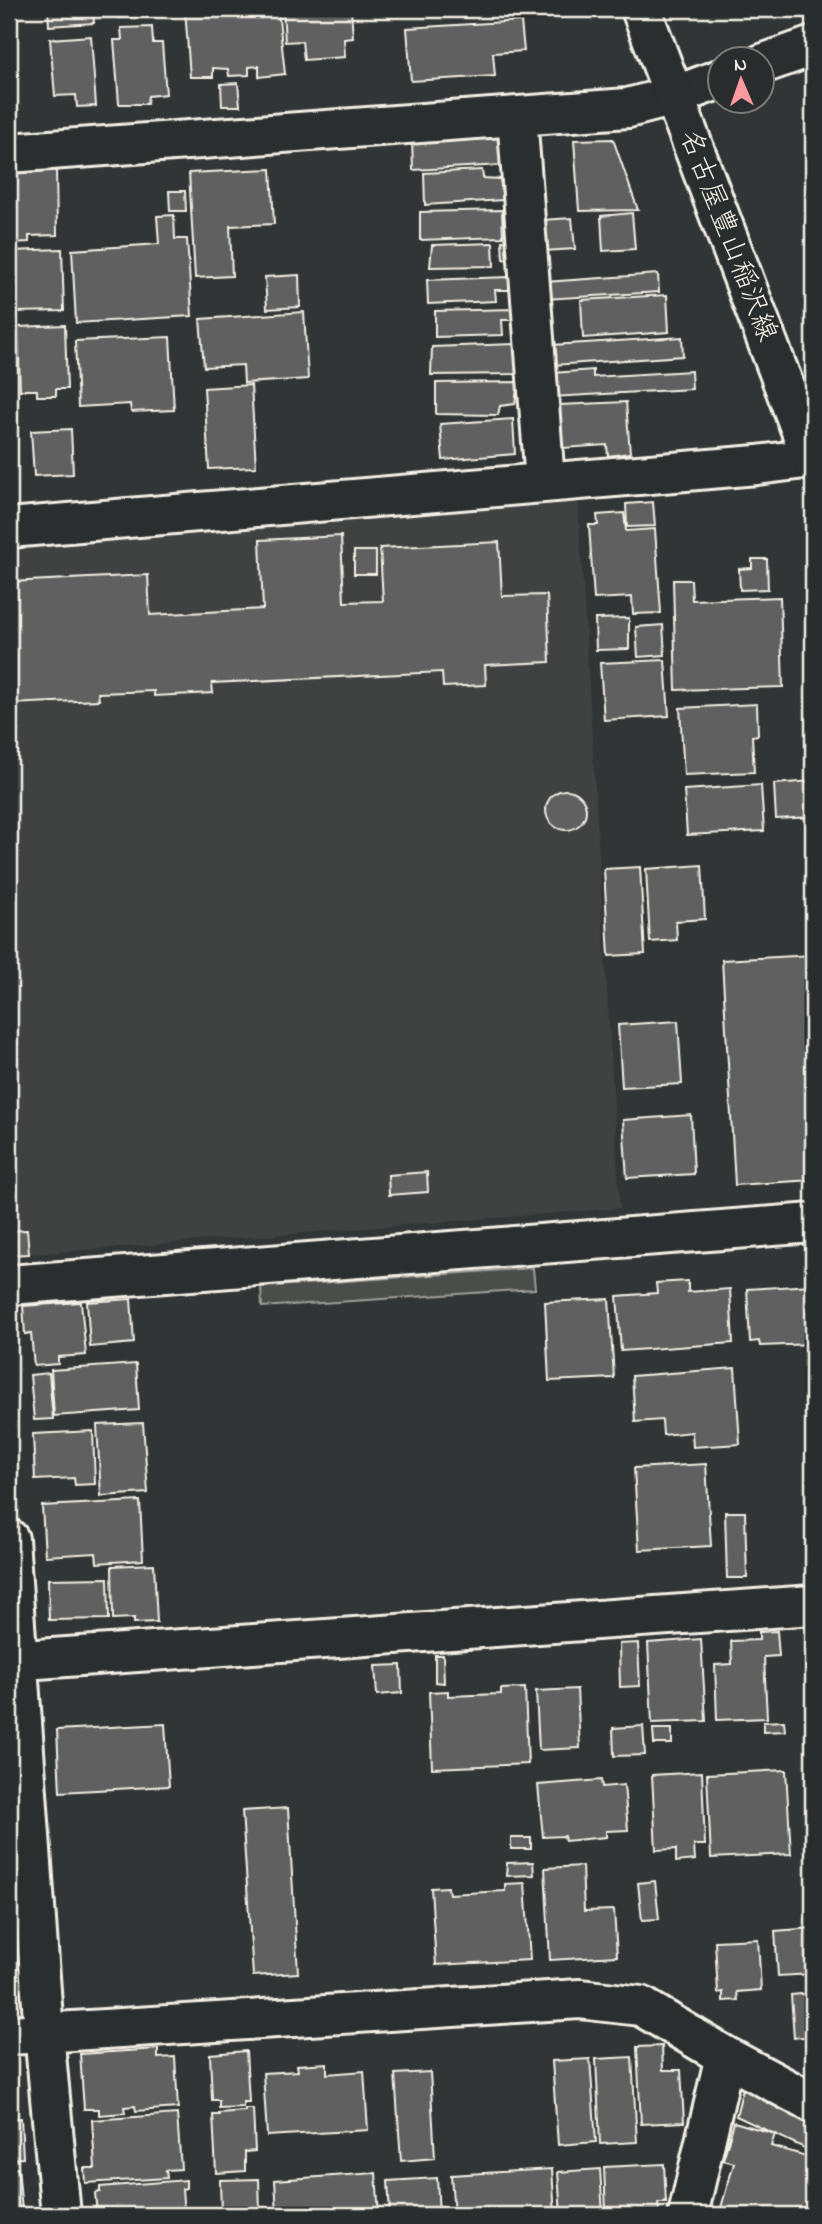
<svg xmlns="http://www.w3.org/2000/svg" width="822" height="2224" viewBox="0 0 822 2224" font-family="'Indie Flower','Klee One',sans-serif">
  <rect width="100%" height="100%" fill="#323535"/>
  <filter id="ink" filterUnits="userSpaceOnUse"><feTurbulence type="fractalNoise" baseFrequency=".0143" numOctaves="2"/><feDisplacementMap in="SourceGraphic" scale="14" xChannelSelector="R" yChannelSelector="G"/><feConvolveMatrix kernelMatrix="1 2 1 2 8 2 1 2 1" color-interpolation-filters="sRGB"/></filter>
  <g filter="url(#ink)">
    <!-- built -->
    <path fill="#404242" d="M578,502L620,1208L9,1256V543Z"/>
    <!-- green -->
    <path fill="#4b4d4c" stroke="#a09f9a" stroke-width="2" d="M533,1268L535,1289L262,1307L261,1287Z"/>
    <!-- building -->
    <path fill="#5f605f" stroke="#f4f1e8" stroke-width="2" d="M48,9H93L94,23L49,26Z
      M117,9H156L157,16L118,18Z
      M185,9H278L285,74L259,77V66L249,67V75L229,76L228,69L213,68V77H190Z
      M283,9H351L353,38L344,39L345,57L304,60L302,41L285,42Z
      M521,21L524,51L493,53L495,76L411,81L407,28Z
      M152,27L153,43H162L166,94L148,96L147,104H119L114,40H122L121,28Z
      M91,36L96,106L77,107L76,95L55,96L50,39Z
      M238,83L240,106H222L221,84Z
      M502,136V165L413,170L412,139Z
      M613,139L638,210L579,211L574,140Z
      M56,169L57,235L29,236V242L9,243V179H13V171Z
      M271,169L274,224L230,226L232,276L195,278L189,173Z
      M482,170L483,178L500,179L503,200L425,205L424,173Z
      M169,191H185L186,211H170Z
      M502,210L503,237L420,240V212Z
      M632,213L635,249L603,251L601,216Z
      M174,215L175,239H187L192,316L76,323L72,250L159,244L157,216Z
      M572,218L575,249L544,251L542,220Z
      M502,241H512L513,261L503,259Z
      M493,243L494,266L430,267L432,245Z
      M62,249L64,311L14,312L11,251Z
      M658,274L659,292L545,299V282Z
      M299,275L300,307L267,309L265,277Z
      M509,277V290H495L496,301L428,304L427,280Z
      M667,295L669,332L583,338L581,300Z
      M513,309V320H502L503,335L435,337V311Z
      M304,312L308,379L244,383L243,365L204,367L200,319Z
      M65,325L67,389H56V396H37V390H20L18,327Z
      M9,336L13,392H9Z
      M170,337L174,410L131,412L130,404L78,407L75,341Z
      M682,337L683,356L553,365L552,345Z
      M515,344L517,374L431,375L432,347Z
      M593,370V377L691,371L692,389L552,397V373Z
      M518,382L515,404L500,406L498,415L436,414V383Z
      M251,385L256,467L209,469L204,388Z
      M626,402L630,453L608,456L607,445L563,448L559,405Z
      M513,419L515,454L443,460L440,424Z
      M71,429L73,474L34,476L31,431Z
      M9,438H11L14,481L9,482Z
      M653,502L655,526L627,527L626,504Z
      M624,513L626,531L655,529L661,613L633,614L632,597L594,599L589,525H598L597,515Z
      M341,536L344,602L383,601L380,548L499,542L502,596L547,595L550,662L485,665L486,685L443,687L442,672L212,683L213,693L154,696V691L98,693L99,700L9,704V582L148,575L150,615L263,609L260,540Z
      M354,551H376V574H354Z
      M752,559H767L768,589L740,590L739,569L752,568Z
      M673,580H691L692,600L780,597L783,687L676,690Z
      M629,618V649L596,650L595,619Z
      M663,625L665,655L638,657L636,627Z
      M665,660L669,716L604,720L600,663Z
      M757,704L758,735L752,736L754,772L684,775L680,708Z
      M813,781V817L776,819L774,784Z
      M761,785L764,831L687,835L684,790Z
      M546 810a20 20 0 1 1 40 0a20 20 0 1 1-40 0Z
      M702,865L705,919L676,921L677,940L650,942L646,869Z
      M640,867L645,954L609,956L604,869Z
      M813,955V1180L735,1185L722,960Z
      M678,1021L682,1084L622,1087L618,1025Z
      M691,1115L694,1174L627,1178L623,1120Z
      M427,1172L428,1192L389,1195L388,1175Z
      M27,1230L29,1254L9,1255V1231Z
      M688,1281V1292L730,1289L733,1343L621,1351L617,1296L657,1293L656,1283Z
      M812,1285L813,1344L760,1346L759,1341L750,1342L747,1289Z
      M131,1299L134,1343L90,1347L87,1302Z
      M609,1299L614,1378L549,1381L545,1302Z
      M81,1302L86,1355L58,1357V1364L34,1366L31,1333L25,1334L23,1306Z
      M136,1364L139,1410L54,1416L51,1370Z
      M735,1368L740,1444L693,1447L692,1432L663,1435L662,1420L635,1422L632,1376Z
      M49,1373L53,1419L34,1420L30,1375Z
      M143,1423L148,1493L101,1496L97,1425Z
      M93,1431L95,1484L75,1485L74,1478L35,1480L33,1434Z
      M706,1464L711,1546L639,1550L634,1468Z
      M140,1501L143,1560L97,1563L96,1553L45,1556L42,1506Z
      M725,1512H745L747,1578H727Z
      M154,1564L157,1622L134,1623V1618L113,1619L112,1566Z
      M108,1578L109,1619L49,1620L48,1579Z
      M777,1631L779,1656L764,1657L767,1718L717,1720L715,1665L732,1664L731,1641L759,1640V1632Z
      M701,1639L706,1721L652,1723L648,1643Z
      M638,1643L640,1686L620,1687L619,1644Z
      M435,1655H443L444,1683L435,1682Z
      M401,1665L402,1693L377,1695L375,1666Z
      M525,1688L528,1764L432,1768L429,1692L448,1691V1696L501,1694V1689Z
      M577,1689L580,1748L539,1750L536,1691Z
      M784,1721L785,1731L763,1732V1722Z
      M165,1724L169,1786L60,1792L57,1730Z
      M643,1726L645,1755L614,1756L613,1728Z
      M653,1729H672V1744H654Z
      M786,1770L791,1854L711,1858L707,1774Z
      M702,1772L705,1845H694L695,1860L676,1862V1849L656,1850L652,1775Z
      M601,1780L602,1787L624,1785L628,1830L606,1831V1837L565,1841L564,1836L543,1837L538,1785Z
      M288,1808L298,1973L253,1976L242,1811Z
      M511,1838H531V1849H511Z
      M533,1862L534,1875L506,1876L507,1863Z
      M582,1866L584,1911L614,1910L617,1956L550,1960L545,1868Z
      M655,1881L659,1919L642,1920L638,1883Z
      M525,1883L530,1960L436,1965L431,1888L448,1887L449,1894L505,1891V1884Z
      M813,1928V1974L778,1976L775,1931Z
      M758,1939L761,1990L737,1992L738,2000L723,2001V1992L718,1993L715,1941Z
      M813,1993V2036L794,2038L791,1995Z
      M662,2046L663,2070H681L684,2122L641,2124L637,2047Z
      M158,2049V2058L175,2057L178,2108L136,2111L135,2106L124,2107L125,2113L99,2115V2109H84L80,2054Z
      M246,2051L249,2102H243V2107L219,2108V2100H212L210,2054Z
      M632,2057L637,2142L600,2144L596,2059Z
      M590,2059L596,2142L558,2145L552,2061Z
      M327,2063V2074L364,2071L368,2130L267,2136L263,2073L298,2071L297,2065Z
      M430,2072L435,2158L401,2161L395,2074Z
      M744,2084L813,2118V2152L736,2116Z
      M245,2109H253L255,2151L245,2152V2171L216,2173L213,2115H219V2113L245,2111Z
      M177,2114L181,2169L166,2170L167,2178L85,2183L84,2168H95L92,2120Z
      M21,2118L23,2158L9,2159V2119Z
      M734,2122L775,2134L771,2146L813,2158V2182L804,2215H734L720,2211L734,2163L723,2160Z
      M664,2164L666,2203H658L659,2210L606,2212L604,2167Z
      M18,2168L22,2211L9,2212V2169Z
      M552,2169L555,2215H454L451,2175Z
      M600,2169L603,2215H561L558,2172Z
      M376,2173L379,2215H277L275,2180Z
      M437,2178L439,2215H390L388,2181Z
      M259,2179L260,2215H221L220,2180Z
      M186,2180V2188L182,2189L184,2215H97L95,2193L100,2192V2187Z"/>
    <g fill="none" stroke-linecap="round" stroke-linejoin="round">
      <!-- minor casing -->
      <g stroke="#f4f1e8" stroke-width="44">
        <path id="minor" d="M762,64L813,46
          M517,116L545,482
          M9,153L628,108L674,96L720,79
          M9,528L757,465L813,458
          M9,1285L813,1223
          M9,1539L44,2033L61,2215
          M9,1661L813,1605
          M9,2035L580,1999L641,2006L725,2056L813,2103
          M688,2215L725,2056"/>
      </g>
      <!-- secondary casing -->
      <g stroke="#f4f1e8" stroke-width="44">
        <path id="secondary" d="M641,9L813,462"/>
      </g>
      <!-- minor -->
      <use href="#minor" stroke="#2a2d2e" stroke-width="38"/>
      <!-- secondary -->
      <use href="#secondary" stroke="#2a2d2e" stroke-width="38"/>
    </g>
  </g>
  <g text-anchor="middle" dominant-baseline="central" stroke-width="5" stroke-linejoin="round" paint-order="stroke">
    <!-- street labels -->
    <g font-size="28" fill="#f4f1e8" stroke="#2a2d2e">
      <text transform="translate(727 236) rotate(69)">名古屋豊山稲沢線</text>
    </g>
  </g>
  <!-- margin -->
  <rect width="822" height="2224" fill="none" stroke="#2a2d2e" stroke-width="35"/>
  <rect x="18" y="18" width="787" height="2189" fill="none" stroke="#f4f1e8" stroke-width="2.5" filter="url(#ink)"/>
  <!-- north arrow -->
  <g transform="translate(741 80) rotate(358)"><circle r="33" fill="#2a2d2e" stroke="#7b7b78" stroke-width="2"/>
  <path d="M0-5L12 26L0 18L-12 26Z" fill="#ff9aa2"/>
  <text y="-10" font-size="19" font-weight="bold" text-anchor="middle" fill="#f4f1e8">N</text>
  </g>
</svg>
